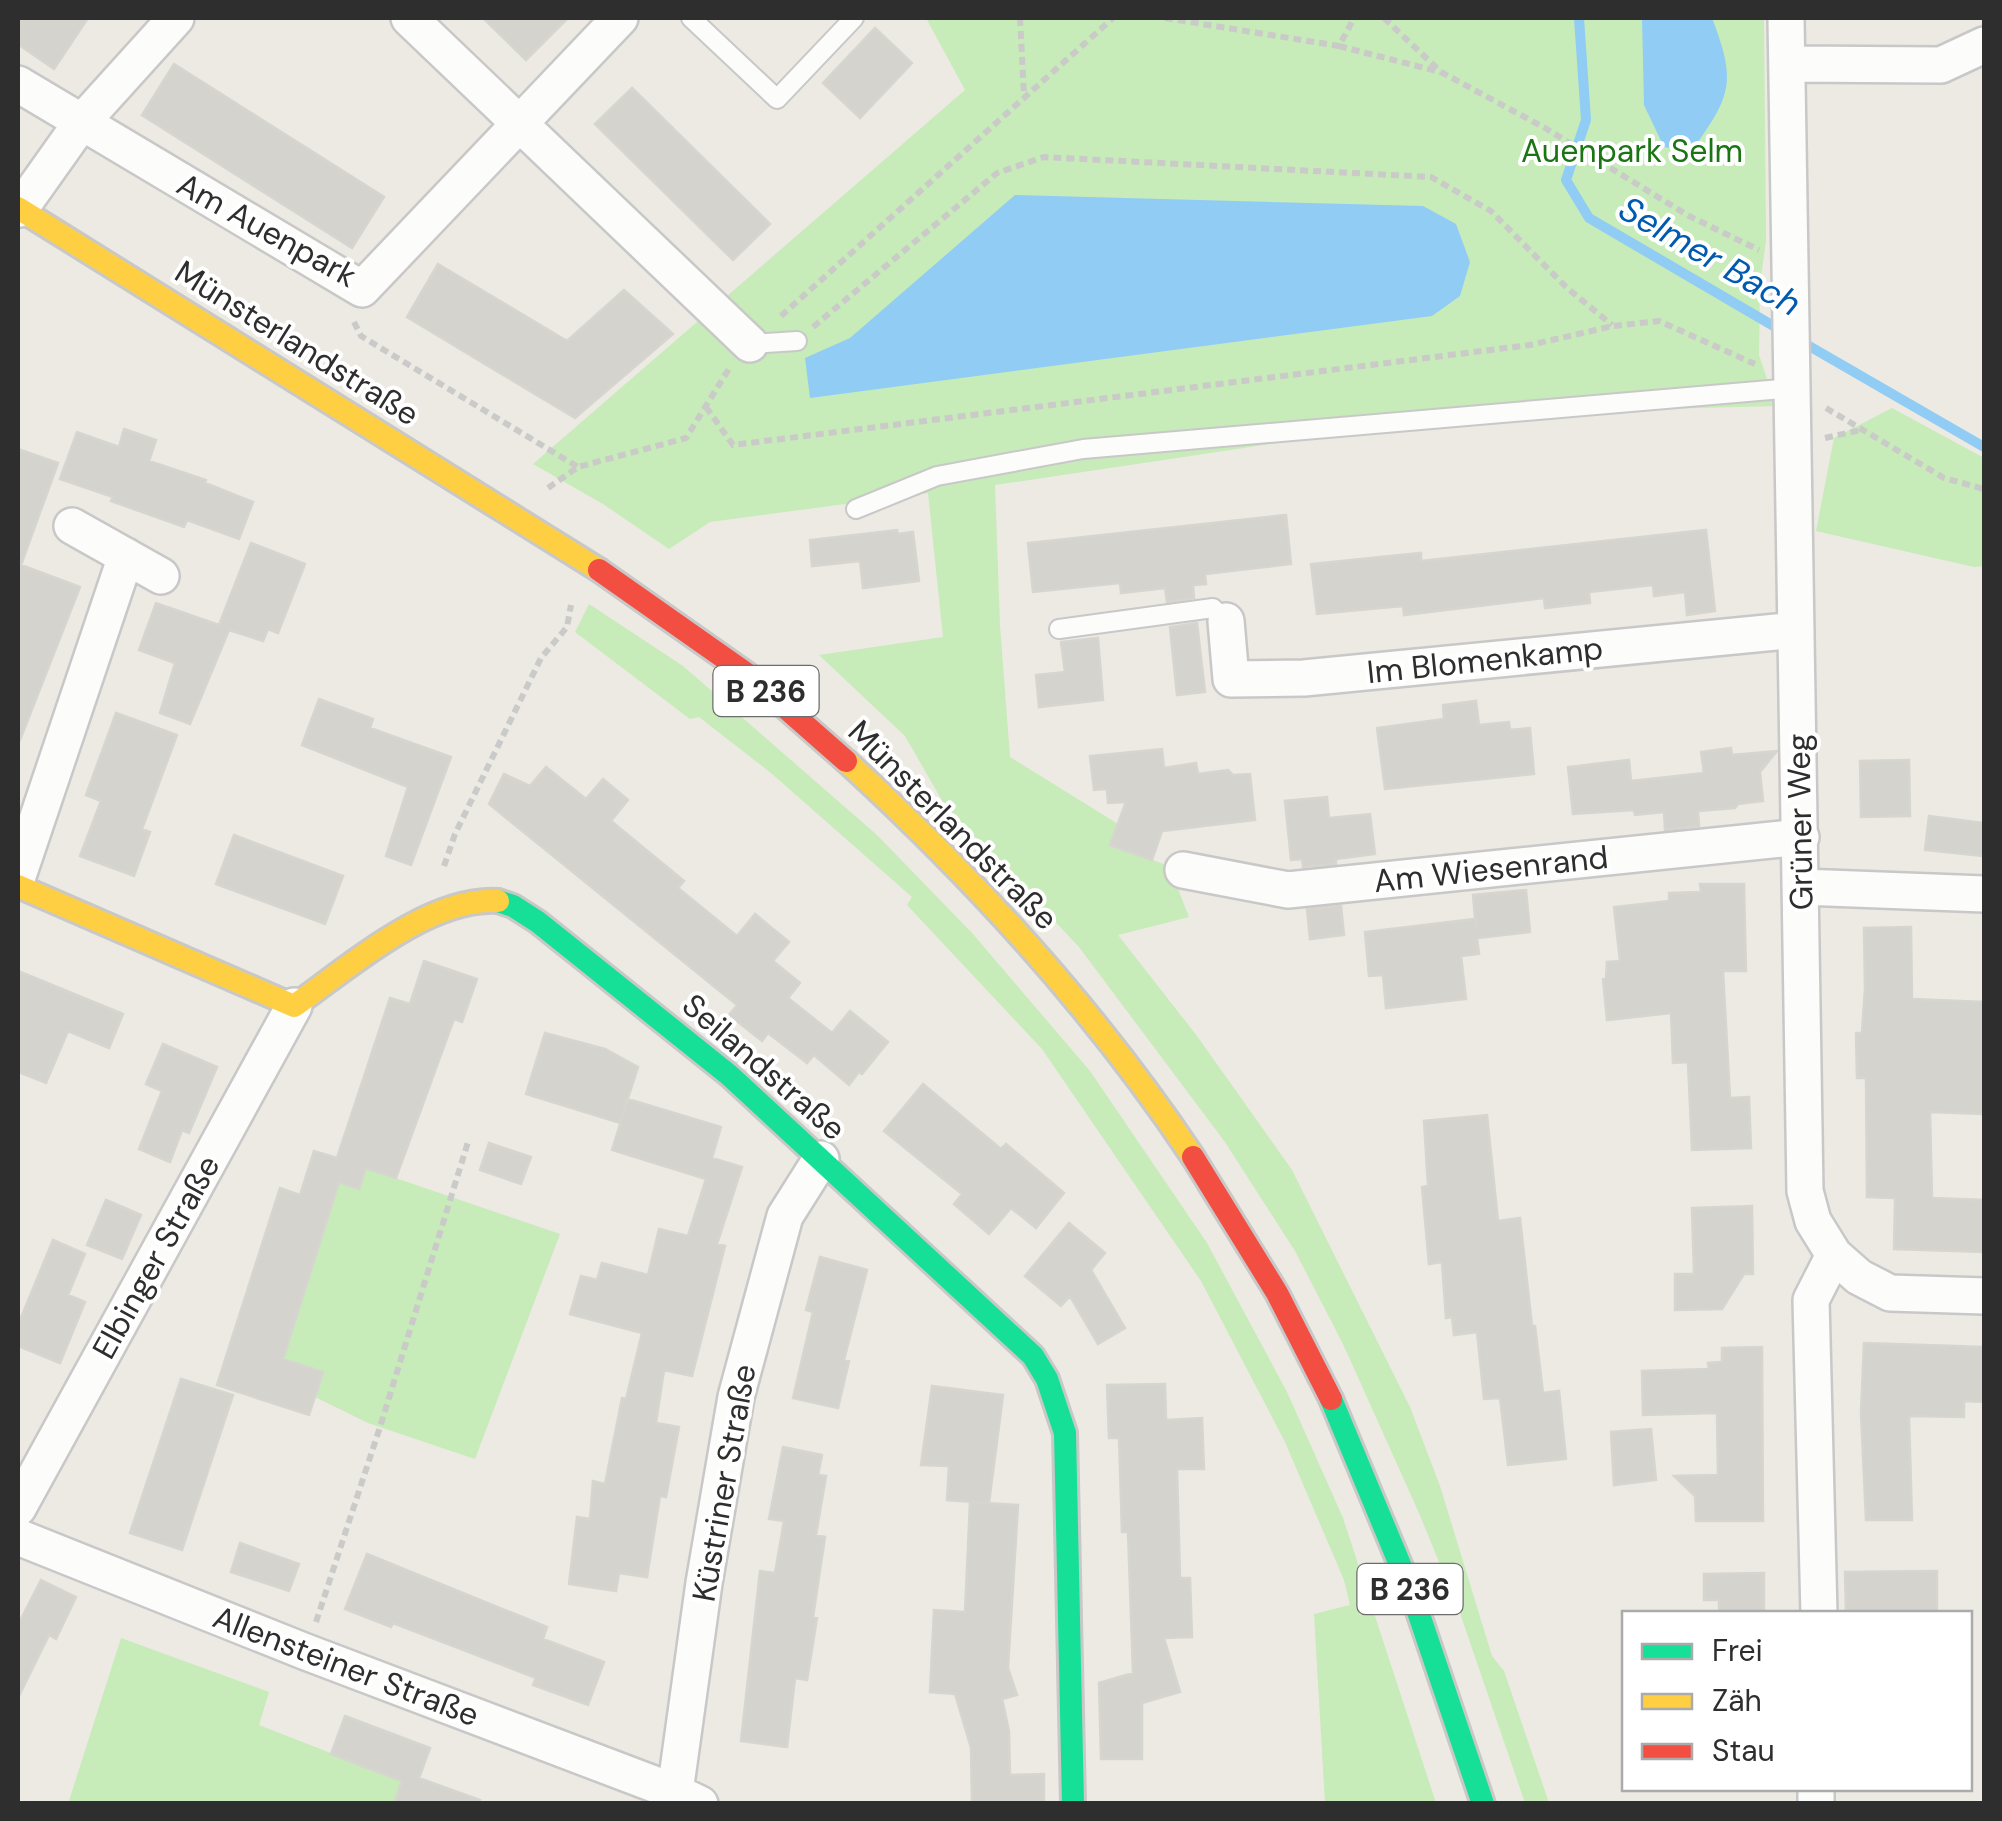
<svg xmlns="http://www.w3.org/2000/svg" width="2002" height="1821" viewBox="0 0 2002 1821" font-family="'DM Sans',sans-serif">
  <rect width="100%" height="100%" fill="#eceae3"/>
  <!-- green -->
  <path fill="#c7ebb9" d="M926,18H1764L1766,240L1760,285L1759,355L1776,406L1662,409L1284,442L995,485L1000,626L1010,757L1118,824L1111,845L1169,866L1189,917L1118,935L1197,1036L1292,1170L1410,1407L1440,1486L1492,1656L1504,1671L1549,1803H1525L1460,1613L1419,1513L1343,1344L1295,1251L1225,1142L1079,947L944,804L905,736L819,655L943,637L928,493L710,522L669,549L603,504L533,464L965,90Z
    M1892,408L1984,458V566L1974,567L1816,531L1834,438Z
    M589,604L683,666L877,835L972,933L1090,1071L1207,1243L1287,1392L1343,1518L1436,1803H1325L1314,1614L1350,1605L1344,1580L1285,1442L1201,1281L1042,1049L907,905L912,897L771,773L699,717L690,719L575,632Z
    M366,1168L560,1234L475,1459L368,1423L315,1397L322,1371L282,1361L340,1182L359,1189Z
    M121,1638L269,1692L259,1725L402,1781L394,1803L68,1804Z"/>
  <!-- water -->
  <path fill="#90ccf4" d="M1642,18H1712C1737,83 1731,96 1691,152L1664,147L1644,105Z
    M1015,195L1423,206L1456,224L1470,262L1460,296L1432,316L810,398L805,358L850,338Z"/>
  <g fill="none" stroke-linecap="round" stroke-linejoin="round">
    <!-- stream -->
    <path stroke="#90ccf4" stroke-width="10" d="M1579,18L1586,120L1566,180L1589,218L1782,331
      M1797,339L1984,447"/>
  </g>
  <!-- building -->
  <path fill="#d4d3ce" stroke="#d7d5cf" stroke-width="2.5" d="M18,18H88L54,69L18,44Z
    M483,18H568L526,60Z
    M875,28L912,63L860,118L823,83Z
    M174,64L384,197L352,248L142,115Z
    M632,88L770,224L733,260L595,124Z
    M438,264L567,341L624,290L673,334L575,418L407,317Z
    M124,429L156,440L149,461L206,480L205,483L253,502L239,539L187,520L184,527L111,501L113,497L60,479L77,432L119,447Z
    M18,449L58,463L21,565L80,587L20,740H18Z
    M1286,515L1291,564L1205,574L1206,584L1193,585L1194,598L1167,602L1165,588L1121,593L1120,583L1033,592L1028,543Z
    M897,530L898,534L913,532L919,581L863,588L860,561L812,566L810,540Z
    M1706,530L1715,611L1687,615L1685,592L1654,596L1653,585L1589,592L1590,603L1545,608L1544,598L1404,615L1403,606L1317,614L1311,564L1421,553V561Z
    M251,543L305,564L278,633L268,629L263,641L229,630L190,724L160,713L175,663L139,650L156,603L219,625Z
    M1197,623L1205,692L1177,695L1170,627Z
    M1098,638L1103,700L1039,707L1036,675L1065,672L1061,642Z
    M319,699L373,719L370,728L451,757L411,865L386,856L408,787L302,745Z
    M1476,701L1479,725L1509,722L1510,730L1530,728L1534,774L1385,789L1377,728L1444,719L1443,705Z
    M116,713L177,735L142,829L150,832L134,876L80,856L101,801L86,795Z
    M1731,748L1732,755L1777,751L1760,772L1763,801L1738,804L1735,808L1698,811L1699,826L1665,830L1664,812L1635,815L1634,810L1573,814L1568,767L1629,760L1631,781L1704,773L1701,752Z
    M1162,749L1164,768L1196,763L1198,774L1228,770L1233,775L1250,774L1255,820L1162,831L1152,860L1110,845L1126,802L1108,803L1107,789L1094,790L1090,756Z
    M1909,760L1910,816L1861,817L1860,761Z
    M546,767L586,799L603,779L628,800L611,821L684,881L678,888L737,936L755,914L789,942L773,961L800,983L788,998L832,1033L850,1011L888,1042L862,1074L859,1072L849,1085L814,1055L807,1063L768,1033L762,1041L729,1015L737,1005L489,804L504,774L530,786Z
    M1327,797L1329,818L1370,814L1375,854L1336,859V864L1303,867L1302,859L1291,860L1285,801Z
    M1929,816L1984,823V856L1925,850Z
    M234,835L343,876L325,924L216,884Z
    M1700,884H1744L1746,971H1723L1730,1098L1749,1097L1751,1148L1692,1150L1688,1062L1673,1063L1671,1013L1607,1020L1603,979L1606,978L1607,962L1620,961L1614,907L1669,901V893L1701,892Z
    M1526,890L1530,932L1477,938L1479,954L1461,956L1466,999L1386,1008L1383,975L1369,976L1365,932L1475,919L1476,928L1473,895Z
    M1341,906L1344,935L1310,939L1307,909Z
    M1911,927L1912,999L1984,1002V1114L1930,1112L1932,1198L1983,1200L1984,1252L1894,1249L1895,1198L1867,1197L1866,1078H1857L1856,1033H1862L1865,988L1864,928Z
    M424,961L477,979L462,1022L454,1019L396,1178L366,1168L359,1189L339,1182L283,1359L323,1372L309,1415L217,1385L280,1188L300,1195L314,1151L337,1158L390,998L410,1004Z
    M18,971L123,1014L109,1048L68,1031L46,1083L18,1072Z
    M545,1033L605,1049L638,1067L620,1123L526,1094Z
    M163,1044L217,1067L189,1133L182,1130L170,1162L139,1149L162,1091L146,1084Z
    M923,1084L1001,1149L1006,1144L1064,1193L1036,1228L1011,1208L989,1234L954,1204L962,1194L884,1131Z
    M628,1099L721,1127L712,1158L742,1167L717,1244L725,1246L692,1376L664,1370L656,1423L679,1427L666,1497L660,1496L647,1577L619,1573L616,1591L569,1584L577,1517L590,1519L593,1481L605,1484L622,1398L626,1399L642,1333L570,1314L581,1276L597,1280L602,1263L648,1275L659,1229L688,1236L706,1179L612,1150Z
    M1487,1115L1498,1221L1520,1218L1532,1326H1535L1543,1393L1559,1391L1566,1459L1508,1465L1500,1398L1484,1399L1477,1332L1454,1335L1452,1317L1446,1318L1442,1262L1429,1264L1422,1187L1428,1186L1424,1121Z
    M489,1143L531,1157L521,1184L480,1170Z
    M106,1200L141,1215L122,1259L87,1245Z
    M1752,1206L1753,1274H1744L1722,1309L1675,1310V1274H1694L1692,1208Z
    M1069,1223L1105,1253L1091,1270L1125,1328L1098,1344L1070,1296L1061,1306L1025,1276Z
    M53,1240L85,1254L68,1295L85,1302L60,1363L18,1346V1325Z
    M820,1257L867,1270L844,1360L849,1361L838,1408L793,1398L813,1312L806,1310Z
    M1864,1343L1984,1347V1402L1964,1401V1417L1909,1416L1912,1520H1866L1861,1413Z
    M1762,1347L1763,1521H1696L1695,1496L1674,1476L1718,1475L1717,1413L1643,1415L1642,1371L1709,1369L1708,1363L1722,1362V1348Z
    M181,1379L233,1395L182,1550L130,1533Z
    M1165,1384L1166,1420L1202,1418L1204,1469H1177L1180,1578H1190L1192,1637L1164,1638L1180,1692L1142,1703V1759H1101L1099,1683L1133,1673L1128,1532H1122L1119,1438H1109L1107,1385Z
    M932,1386L1003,1395L989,1503L947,1500L949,1466L921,1465Z
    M1651,1429L1656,1480L1614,1485L1611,1432Z
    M783,1447L822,1455L818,1475L826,1476L816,1535L825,1537L813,1617L817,1618L813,1643L807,1680L795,1678L787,1747L741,1741L760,1571L775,1573L784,1521L769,1519Z
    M970,1502L1018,1505L1008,1668L1017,1695L1002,1699L1009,1731L1010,1775L1044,1774V1804H972L971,1748L955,1694L930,1692L934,1610L965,1612Z
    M240,1543L299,1564L289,1591L231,1572Z
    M367,1554L547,1627L543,1639L604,1662L588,1705L533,1685L536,1678L393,1623L391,1627L345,1609Z
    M1937,1571V1614H1846L1845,1572Z
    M1764,1573V1614H1719V1600H1704V1574Z
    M41,1580L76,1597L56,1639L49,1635L18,1698V1625Z
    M345,1716L430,1748L419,1778L480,1800L479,1804H394L402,1781L331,1754Z"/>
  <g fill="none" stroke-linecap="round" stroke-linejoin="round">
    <!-- lane casing -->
    <g stroke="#c9c8c8" stroke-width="22">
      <path id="lane" d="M691,18L777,99L854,18
        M750,344L797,341
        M856,509L937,476L1083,449L1793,388
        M1059,629L1213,608L1226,621"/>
    </g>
    <!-- street casing -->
    <g stroke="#c9c8c8" stroke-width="40">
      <path id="street" d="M409,18L750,344
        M1786,18L1805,1191L1813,1221L1834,1255L1859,1277L1890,1293L1984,1296
        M1787,64L1941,65L1984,45
        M18,84L362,289L620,18
        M20,209L81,123L176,18
        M72,526L161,576
        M1226,621L1231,679L1304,678L1796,630
        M1183,870L1288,890L1801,837
        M18,876L126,556
        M1802,887L1984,894
        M18,1508L294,1006
        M18,1537L306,1652L675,1792
        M1819,1614L1811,1300L1834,1255
        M700,1804L675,1792L704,1583L736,1397L785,1216L821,1159
        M1816,1804V1788"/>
    </g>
    <!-- fast casing -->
    <g stroke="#c9c8c8" stroke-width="28">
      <path id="fast" d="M498,901L513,906L538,922L729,1075L1033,1356L1047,1379L1065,1433L1073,1804
        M1331,1399L1411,1591L1483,1804"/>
    </g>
    <!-- slow casing -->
    <g stroke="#c9c8c8" stroke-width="28">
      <path id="slow" d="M18,208L599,570
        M846,761C976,880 1095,1010 1193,1157
        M18,886L294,1006C348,968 428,897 498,901"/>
    </g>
    <!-- jam casing -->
    <g stroke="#c9c8c8" stroke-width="28">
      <path id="jam" d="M599,570L747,674L846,761
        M1193,1157L1277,1293L1331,1399"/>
    </g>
    <!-- path -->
    <path stroke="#cacac9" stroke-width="6" stroke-dasharray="8 5" stroke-linecap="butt" d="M1020,18L1024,95
      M1165,18L1339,46L1354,18
      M1384,18L1441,72L1545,128L1689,216L1759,250
      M1339,46L1440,72
      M781,316L1113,18
      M354,322L361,336L578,467
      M813,327L997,173L1044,157L1431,177L1491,211L1566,287L1612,325
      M706,407L733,445L1530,345L1613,326L1659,321L1755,364
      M1826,408L1944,478L1984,489
      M1825,438L1861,430
      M548,488L578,467L686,438L730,367
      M444,866L455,834L541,658L567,627L571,605
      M316,1622L380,1427L468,1142"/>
    <!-- lane -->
    <use href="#lane" stroke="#fcfcfb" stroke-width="18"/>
    <!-- street -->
    <use href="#street" stroke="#fcfcfb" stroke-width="35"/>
    <!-- fast -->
    <use href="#fast" stroke="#16e098" stroke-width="22"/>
    <!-- slow -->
    <use href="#slow" stroke="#ffcf43" stroke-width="22"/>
    <!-- jam -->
    <use href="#jam" stroke="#f24e42" stroke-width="22"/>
  </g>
  <g text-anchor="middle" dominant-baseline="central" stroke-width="8" stroke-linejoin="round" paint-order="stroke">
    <!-- shield labels -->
    <g fill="#fff" stroke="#6d6d6d" stroke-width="2.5">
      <rect x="713.5" y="666" width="105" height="50" rx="8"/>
      <rect x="1357.5" y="1564" width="105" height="50" rx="8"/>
    </g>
    <g font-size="30" font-weight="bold" fill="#2e2e2e">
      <text x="766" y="691">B 236</text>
      <text x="1410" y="1589">B 236</text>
    </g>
    <!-- park labels -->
    <g font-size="32" fill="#1a7513" stroke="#fff">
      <text x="1632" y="151">Auenpark Selm</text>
    </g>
    <!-- street labels -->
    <g font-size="32" fill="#2e2e2e" stroke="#fff">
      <text transform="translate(267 230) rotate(29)">Am Auenpark</text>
      <text transform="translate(297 343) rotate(32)">Münsterlandstraße</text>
      <text transform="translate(1485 660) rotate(-6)">Im Blomenkamp</text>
      <text transform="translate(1800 822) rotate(-91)">Grüner Weg</text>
      <text transform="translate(953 825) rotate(45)">Münsterlandstraße</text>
      <text transform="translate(1491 869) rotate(-6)">Am Wiesenrand</text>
      <text transform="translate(764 1067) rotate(41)">Seilandstraße</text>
      <text transform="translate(156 1257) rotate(-61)">Elbinger Straße</text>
      <text transform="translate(724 1483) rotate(-80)">Küstriner Straße</text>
      <text transform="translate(346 1666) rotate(21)">Allensteiner Straße</text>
    </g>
    <!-- water labels -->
    <g font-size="35" font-style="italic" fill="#005aaf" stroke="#fff">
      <text transform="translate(1710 256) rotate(30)">Selmer Bach</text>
    </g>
  </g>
  <!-- border -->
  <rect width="2002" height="1821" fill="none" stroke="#2e2e2e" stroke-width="40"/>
  <!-- legend -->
  <rect x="1622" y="1611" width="350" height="180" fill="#ffffff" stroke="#ababab" stroke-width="2.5"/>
  <rect x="1642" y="1644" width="50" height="15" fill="#16e098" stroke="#ababab" stroke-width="2.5"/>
  <text x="1712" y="1661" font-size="30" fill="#2e2e2e">Frei</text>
  <rect x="1642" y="1694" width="50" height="15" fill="#ffcf43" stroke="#ababab" stroke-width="2.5"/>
  <text x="1712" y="1711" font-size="30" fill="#2e2e2e">Zäh</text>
  <rect x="1642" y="1744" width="50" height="15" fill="#f24e42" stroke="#ababab" stroke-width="2.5"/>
  <text x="1712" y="1761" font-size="30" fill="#2e2e2e">Stau</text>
</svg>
